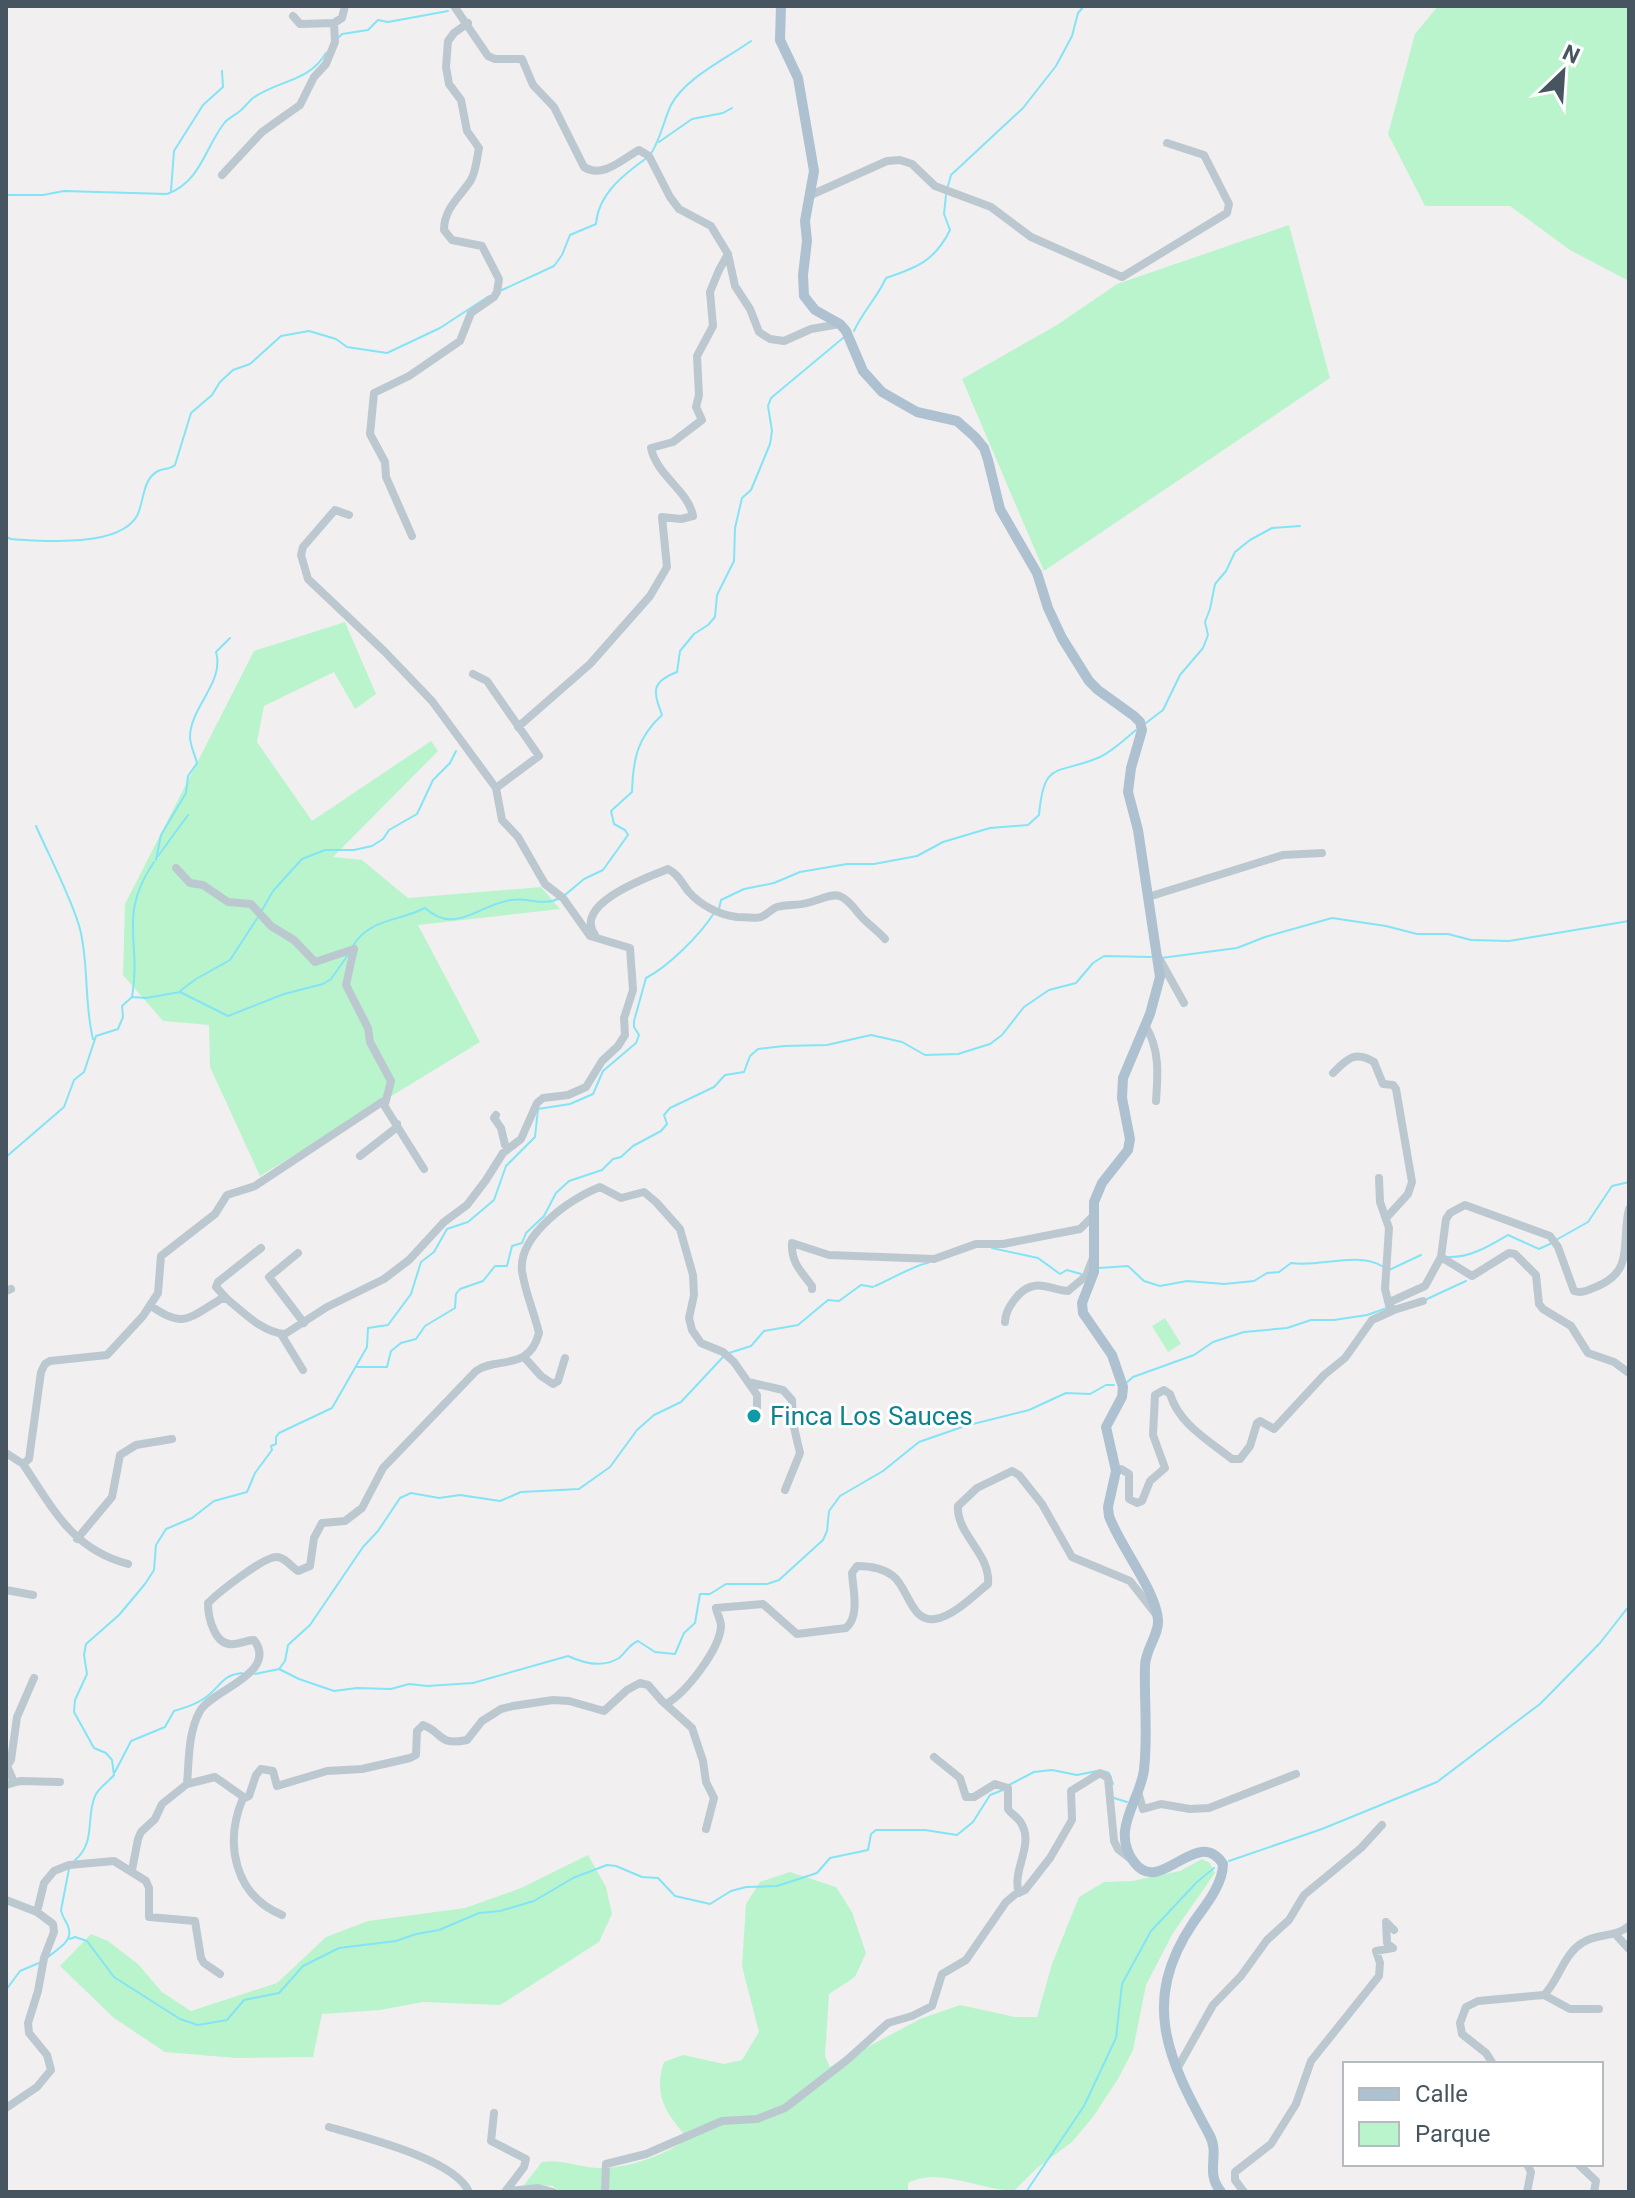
<svg xmlns="http://www.w3.org/2000/svg" width="1635" height="2198" viewBox="0 0 1635 2198" font-family="Roboto,sans-serif">
  <rect width="100%" height="100%" fill="#f2eff0"/>
  <!-- green -->
  <path fill="#baf4cd" d="M1438,6H1629V281L1570,250L1510,206H1425L1388,134L1415,34Z
    M1289,225L1330,378L1044,571L962,379L1057,325L1117,284Z
    M345,622L376,694L355,709L334,672L264,706L257,742L312,821L431,741L438,751L333,857L362,860L408,898L541,887L560,909L418,925L480,1042L260,1176L210,1067L209,1025L163,1021L123,975L125,904L254,651Z
    M1165,1318L1181,1344L1168,1352L1152,1326Z
    M588,1855L606,1887L612,1914L599,1942L500,2005L423,2002L380,2010L322,2014L313,2057L236,2058L165,2052L114,2018L60,1966L91,1934L108,1941L138,1964L162,1992L191,2011L277,1983L326,1937L368,1921L465,1908L521,1888Z
    M1202,1859L1210,1863L1215,1873L1173,1933L1146,1985L1133,2050L1118,2079L1093,2117L1072,2142L1037,2168L1014,2191C980,2190 939,2167 908,2183V2192H560L553,2186L524,2185L542,2162C561,2159 578,2167 598,2168C624,2169 660,2157 681,2143L683,2133C663,2109 654,2092 664,2062L683,2055L724,2064L742,2060L759,2032L742,1966L746,1904L760,1882L790,1872L836,1887L852,1912L866,1953L855,1977L829,1994L825,2056L830,2067L920,2019L960,2005L1015,2017H1037L1052,1964L1079,1897L1104,1882L1132,1881L1180,1871Z"/>
  <g fill="none" stroke-linecap="round" stroke-linejoin="round">
    <!-- stream -->
    <path stroke="#83e4f5" stroke-width="2" d="M337,39L342,34L368,30L378,20L388,22L448,11
      M659,142L692,119L723,113L732,108
      M652,152C661,137 664,120 671,105C685,78 726,59 751,41
      M948,186L951,175L1023,108L1056,66L1072,36L1078,13L1084,6
      M171,191L174,151L203,105L223,87L222,71
      M6,195H43L64,191L167,194C201,182 205,147 225,122C229,118 235,115 240,111C245,107 248,102 253,98C278,80 309,82 326,53
      M502,290L554,266L562,255L570,235L596,224C598,194 624,174 648,157
      M854,331C863,311 877,298 886,278C916,268 935,261 950,230L944,214L946,195
      M6,537L11,539C43,541 118,548 137,516C144,503 142,479 158,471C164,468 169,470 175,465L191,413L212,395L220,382L233,370L250,364L281,336L309,331L336,339L347,347L387,353L440,328L489,296
      M1146,723L1163,710L1180,675L1203,648L1208,635L1205,622L1210,609L1215,584L1226,571L1235,552L1250,540L1272,528L1300,526
      M36,826C49,856 72,899 80,929C89,965 84,1003 93,1039
      M158,856L188,815
      M156,860L161,835L186,793L188,776L197,763C195,755 190,745 190,737C190,707 225,682 216,652L230,638
      M565,895L584,879L603,870L628,835L625,830L614,824L611,811L632,792C633,759 637,738 662,715C653,691 651,682 677,672L680,651L694,634L708,625L715,617L717,595L734,561L735,528L742,498L751,490L770,444L772,431L768,406L771,398L843,338
      M719,909L721,900L744,889L774,883L800,872L847,864H874L917,856L943,842L990,828L1028,825L1039,815C1044,758 1057,776 1100,757C1113,751 1125,739 1136,730
      M261,912L273,891L302,859L325,850H354L372,846L383,839L389,830L417,814L433,780L450,763L456,751
      M353,946C368,919 400,921 425,908C456,936 479,904 511,900C529,897 543,907 560,898
      M1161,958L1237,948L1265,937L1332,918L1386,926L1417,934H1448L1471,940L1509,941L1629,921
      M180,991L196,979L230,960L258,917
      M132,997C142,942 117,916 154,862
      M6,1157L64,1107L74,1080L84,1072L96,1036L118,1029L123,1017L122,1006L132,997L146,998L180,992L228,1016L284,994L323,984L331,979L348,955
      M1556,1240L1588,1222L1612,1186L1629,1182
      M992,1248L1038,1258L1060,1274L1067,1270L1081,1274
      M1448,1257C1470,1258 1489,1246 1508,1235L1539,1249L1552,1243
      M1099,1268L1128,1266L1144,1281L1160,1286L1187,1281L1224,1284L1254,1281L1267,1273L1279,1272L1291,1263C1319,1268 1356,1251 1382,1266
      M1389,1270L1421,1255
      M875,1286C887,1281 919,1263 928,1263
      M1427,1299L1466,1281
      M729,1353L751,1346L764,1331L798,1325L828,1300L839,1301L861,1285L873,1287
      M357,1367H387L391,1351L401,1343L416,1339L425,1326L455,1308L456,1294L460,1289L483,1281L495,1266H507L512,1246L522,1243L526,1233L544,1216L556,1193L569,1181L602,1170L613,1159L621,1157L633,1146L661,1131L667,1124L664,1115L670,1108L714,1087L725,1075L744,1072L750,1056L758,1049L784,1046L827,1045L871,1035L902,1042L925,1055L958,1054L990,1044L1002,1035L1024,1007L1049,990L1076,983L1093,963L1104,956L1151,957
      M1125,1384L1133,1377L1194,1355L1213,1342L1244,1332L1287,1328L1311,1320H1334L1367,1315L1387,1308
      M279,1669L285,1661L288,1645L310,1625L363,1547L378,1531L400,1498L411,1493L439,1498L460,1495L500,1501L521,1492L579,1489L610,1467L637,1430L654,1415L681,1402L723,1357
      M255,1674L279,1669L299,1679L334,1691L357,1688L391,1689L409,1684L427,1686L473,1683L568,1656C583,1663 603,1668 619,1658C627,1652 628,1645 638,1641L655,1652L675,1654L684,1633L695,1623L700,1594H710L726,1584H767L779,1580L823,1540L827,1531L829,1511L840,1496L883,1471L919,1442L965,1426L1029,1410L1066,1393L1090,1394L1106,1385H1114
      M1103,1771L1109,1773L1113,1784
      M115,1772L131,1741L165,1727L174,1711C187,1707 200,1703 210,1694C222,1683 224,1675 242,1673
      M1009,1785L1034,1772L1052,1770L1077,1775L1097,1771
      M1114,1798L1127,1802
      M75,1860C97,1842 85,1814 96,1794C100,1787 109,1781 114,1775L112,1760L106,1753L94,1748L74,1712L75,1700L87,1674L84,1655L86,1644L119,1615L145,1584L154,1570L156,1545L166,1529L192,1518L214,1501L247,1492L255,1473L272,1450L271,1446L276,1444V1437L279,1433L332,1408L367,1347L368,1328L388,1325L411,1294L421,1262L434,1252L447,1229L468,1222L494,1200L506,1166L535,1137L538,1109L570,1104L593,1094L603,1071L636,1043L639,1035L634,1027V1021L646,978C669,966 700,935 714,913
      M1229,1861L1322,1829L1437,1782L1540,1704L1600,1643L1629,1606
      M70,1939L75,1937L87,1941L114,1977L180,2019L198,2025L227,2020L244,2000L279,1993L303,1966L339,1948L396,1941L416,1934L439,1930L479,1913L500,1911L534,1901L573,1878L607,1865L616,1866L642,1877L658,1878L675,1896L710,1904L731,1891L746,1887L777,1886L817,1873L830,1858L868,1850L871,1834L876,1830H925L957,1835L973,1822L990,1795L1003,1790
      M48,1957C56,1950 72,1942 69,1930C68,1922 62,1918 61,1910L69,1869
      M6,1990L20,1971L39,1963
      M1026,2192L1084,2106L1116,2038L1122,1984L1151,1931L1197,1882L1214,1868"/>
    <!-- minor -->
    <path stroke="#bcc8d0" stroke-width="8" d="M454,6L488,56L495,59H522L533,85L554,107L584,167C603,179 622,159 639,150L649,156L670,197L679,209L711,226L728,254L735,286L750,309L759,332L770,339L784,341L811,329L840,324
      M293,16L300,24L334,23L342,18L345,6
      M222,175L262,132L300,105L314,77L326,64L335,42L334,23
      M811,195L887,161L900,160L912,164L935,186L991,207L1031,237L1122,277L1227,213L1229,204L1204,155L1167,143
      M412,536L386,477L385,462L370,434L374,393L409,376L460,341L471,313L494,297L497,292L499,279L482,246L452,240L444,230C444,208 460,197 471,180C476,171 477,158 479,148L467,131L461,100L449,84L446,67L448,41L454,33L468,23
      M473,674L487,681L539,756L496,788
      M518,727L590,664L650,596L667,567L662,517L681,519L693,516C688,490 657,476 651,448L673,442L702,420L696,407L699,395L697,356L713,326L710,292L719,270L728,254
      M176,868L190,883L203,885L228,902L251,904L271,926L294,940L315,962L354,949
      M1148,897L1283,855L1322,853
      M595,935C572,904 648,877 668,869C678,874 682,883 688,891C700,905 719,915 737,917C742,917 755,919 761,917C767,915 771,909 777,907C787,904 797,906 807,903C836,895 838,887 859,914C864,921 877,930 885,939
      M354,949L346,985L368,1028L370,1042L391,1081L385,1104
      M1159,958L1184,1003
      M1145,1025C1160,1049 1158,1074 1156,1101
      M1333,1073C1347,1059 1355,1050 1374,1062L1383,1084L1393,1085L1396,1089L1412,1182L1408,1194L1387,1217
      M496,1115L494,1118L501,1128L505,1145L508,1148
      M360,1156L396,1128L397,1124
      M1379,1178L1380,1202L1389,1228L1385,1289L1389,1305
      M298,1253L269,1277L304,1323
      M1441,1257L1472,1276L1509,1253L1515,1254L1536,1275L1539,1304L1543,1309L1571,1326L1588,1353L1614,1362L1629,1373
      M812,1289V1286C801,1271 791,1263 792,1243L829,1255L934,1259L976,1244H1003L1080,1229L1093,1216
      M6,1291L11,1289
      M227,1299L216,1287L218,1282L261,1248
      M151,1306C184,1329 189,1318 221,1299H227C243,1312 263,1333 285,1334L327,1307L384,1279L409,1260L444,1222L467,1205L486,1180L503,1153L521,1139L537,1103L543,1098L568,1095L586,1087L602,1061L618,1046L625,1035L624,1018L633,990L630,948L590,936L563,898L545,884L518,837L502,820L496,788L432,701L384,651L308,579L301,555L303,547L335,510L349,515
      M1394,1310L1423,1301
      M1005,1322C1005,1309 1020,1288 1034,1286C1044,1283 1057,1291 1068,1291L1086,1276L1093,1258
      M281,1334L303,1370
      M524,1357L541,1376L553,1384L558,1381L565,1358
      M748,1382L783,1390L792,1400L793,1423L800,1453L785,1490
      M6,1453L23,1464L29,1459L41,1372L45,1364L50,1361L107,1355L143,1316L158,1293L161,1256L215,1214L227,1195L255,1186L382,1102L424,1169
      M23,1464C54,1510 72,1549 128,1564
      M1116,1471L1121,1469L1129,1474V1499L1137,1503L1142,1501L1150,1481L1165,1468L1153,1435L1155,1395L1164,1390L1170,1394C1179,1424 1208,1440 1232,1459H1240L1250,1446L1257,1423L1260,1421L1274,1429L1324,1375L1345,1358L1372,1320L1394,1310L1389,1305L1392,1301L1425,1286L1441,1257L1446,1219L1450,1213L1465,1205L1550,1236L1558,1247L1574,1291C1583,1294 1590,1289 1598,1286C1635,1270 1621,1242 1629,1209
      M77,1539L112,1497L120,1455L136,1445L172,1439
      M6,1590L33,1595
      M666,1704C686,1693 720,1649 721,1626C721,1620 717,1614 716,1608L763,1604L797,1634L846,1628C860,1616 853,1590 852,1573L857,1566C870,1566 883,1568 893,1576C908,1587 911,1623 935,1619C954,1616 974,1595 988,1584C991,1554 956,1534 958,1506L977,1488L1012,1471L1019,1475L1042,1504L1072,1557L1130,1581L1155,1613
      M934,1757L960,1778L966,1797H974L995,1784L1008,1788V1809C1011,1814 1018,1817 1021,1823C1035,1845 1011,1871 1019,1893L1025,1890L1050,1858L1072,1820L1071,1791L1100,1773L1108,1778L1114,1841L1118,1849L1132,1860
      M14,1782L7,1766L11,1760L17,1717L34,1678
      M187,1784C189,1761 188,1732 200,1711C212,1690 279,1673 254,1640C246,1640 241,1644 234,1644C215,1647 208,1618 208,1603C218,1593 264,1556 277,1557C284,1557 292,1567 298,1571L310,1566L314,1538L322,1523L345,1521L362,1508L383,1468L476,1371C497,1356 529,1372 539,1333C534,1312 525,1292 522,1271C518,1235 571,1198 600,1187L621,1198L644,1192L656,1202L680,1229L693,1275L694,1295L689,1318L692,1330L701,1343L723,1352L734,1362L757,1395V1413
      M6,1785L20,1781L60,1782
      M1138,1792L1143,1809L1161,1804L1190,1809L1209,1808L1296,1774
      M243,1798C224,1843 234,1895 282,1915
      M132,1870L138,1839L141,1832L155,1819L162,1804L187,1784L215,1777L245,1798L249,1796L256,1775L261,1769L273,1771L277,1786L327,1771L362,1769L410,1758L416,1755L417,1731L423,1725C443,1732 437,1746 467,1740L482,1721L501,1709L513,1706L553,1700L569,1701L604,1711L627,1690L640,1683L648,1685L662,1701L692,1728L703,1761L706,1782L714,1798L706,1829
      M6,1900L37,1912L53,1924L54,1932L44,1958L38,1991L28,2023L29,2033L47,2055L51,2070L37,2087L6,2108
      M37,1912L44,1883L54,1871L69,1865L114,1861L146,1881L149,1888V1917L195,1921L201,1958L204,1963L220,1974
      M1617,1936L1629,1949
      M1544,1995L1570,2009H1599
      M1493,2064L1486,2053L1462,2034L1460,2023L1466,2007L1478,2001L1544,1995C1559,1980 1563,1955 1582,1943C1598,1932 1613,1939 1629,1926
      M1177,2069L1213,2005L1241,1976L1267,1940L1289,1920L1304,1895L1361,1848L1382,1825
      M494,2113L491,2141L526,2159L524,2167L505,2192
      M329,2127C363,2137 455,2159 469,2192
      M1527,2164L1531,2172L1527,2192
      M1578,2164L1596,2181L1594,2192
      M509,2191L538,2188L553,2192
      M605,2192L606,2164L646,2154L722,2121L757,2119L785,2108L847,2060L888,2023L912,2016L932,2006L942,1974L966,1960L1006,1902L1018,1892
      M1244,2192L1235,2180V2172L1271,2144L1296,2104L1311,2061L1379,1976L1380,1963L1376,1951L1393,1948L1387,1943L1386,1922L1394,1930"/>
    <!-- major -->
    <path stroke="#adc1d1" stroke-width="10" d="M781,6L780,40L798,78L814,171L805,221L807,241L803,275L804,296L815,310L840,324L846,331L863,371L882,392L917,412L957,421L975,437L984,448L988,460L1000,509L1037,573L1048,608L1062,638L1089,681L1098,690L1134,716L1140,722L1142,730L1131,768L1128,792L1138,830L1160,977L1150,1014L1123,1078L1122,1098L1130,1139L1128,1150L1102,1183L1094,1202V1272L1082,1303L1083,1313L1112,1355L1123,1387L1122,1397L1106,1427L1116,1471L1108,1507L1109,1516C1119,1545 1156,1590 1158,1620C1159,1635 1145,1650 1145,1666C1144,1700 1148,1735 1144,1770C1140,1801 1110,1830 1134,1862C1160,1898 1197,1824 1223,1864C1223,1885 1204,1907 1193,1923C1140,2002 1168,2059 1209,2134C1221,2155 1204,2171 1221,2192"/>
  </g>
  <!-- markers -->
  <circle fill="#0f9aa8" stroke="#fff" stroke-width="3" cx="754" cy="1416" r="8"/>
  <g text-anchor="middle" dominant-baseline="central" stroke-width="6" stroke-linejoin="round" paint-order="stroke">
    <!-- culture labels -->
    <g font-size="26" fill="#0d838f" stroke="#fff" text-anchor="start">
      <text x="770" y="1416">Finca Los Sauces</text>
    </g>
  </g>
  <!-- border -->
  <rect width="1635" height="2198" fill="none" stroke="#46555f" stroke-width="16"/>
  <!-- legend -->
  <rect x="1343" y="2062" width="260" height="104" fill="#ffffff" stroke="#b5bbbf" stroke-width="2"/>
  <rect x="1359" y="2088" width="40" height="12" fill="#adc1d1" stroke="#b5bbbf" stroke-width="2"/>
  <text x="1415" y="2102" font-size="24" fill="#46555f">Calle</text>
  <rect x="1359" y="2122" width="40" height="24" fill="#baf4cd" stroke="#b5bbbf" stroke-width="2"/>
  <text x="1415" y="2142" font-size="24" fill="#46555f">Parque</text>
  <!-- north arrow -->
  <g transform="translate(1563 72) rotate(25)" stroke="#ffffff" stroke-width="6" paint-order="stroke">
  <path d="M0-6L14 30L0 20L-14 30Z" fill="#46555f"/>
  <text y="-12" font-size="22" font-weight="bold" text-anchor="middle" fill="#46555f">N</text>
  </g>
</svg>
